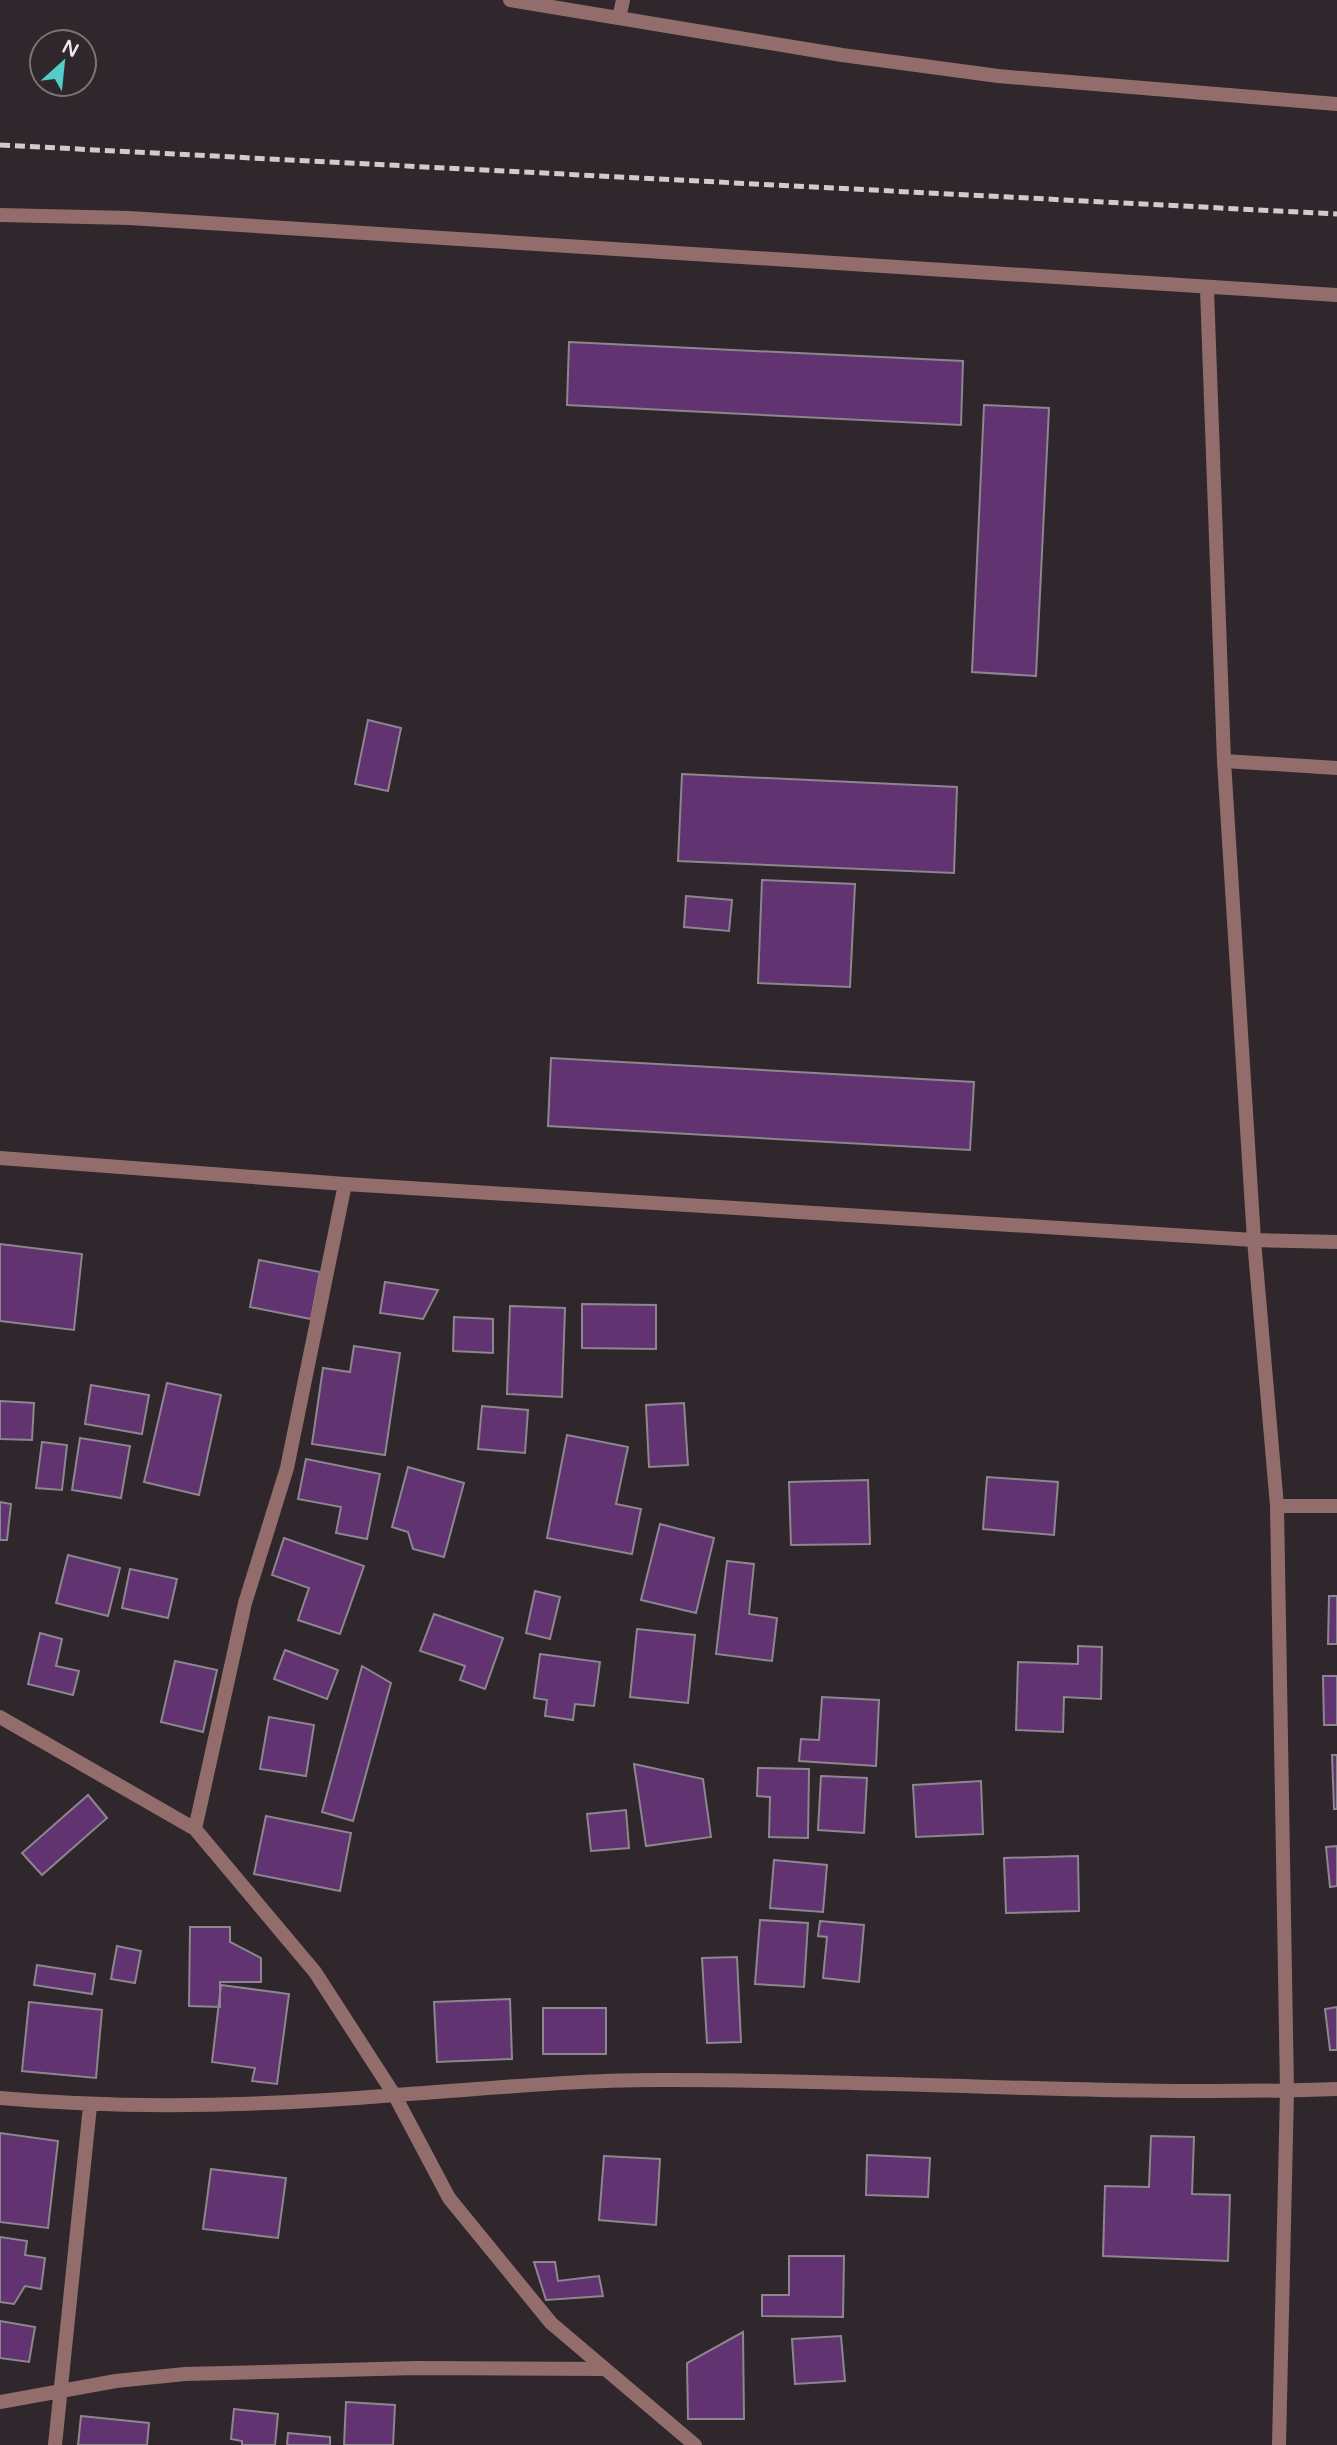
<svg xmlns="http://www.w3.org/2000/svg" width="1337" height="2445" viewBox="0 0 1337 2445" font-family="'Varela Round',sans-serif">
  <rect width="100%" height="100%" fill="#2f272b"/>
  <!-- building -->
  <path fill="#613370" stroke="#8c868e" stroke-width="2" d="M569,342L963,361L961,425L567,405Z
    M984,405L1049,408L1036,676L972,672Z
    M368,720L401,728L388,791L355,784Z
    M682,774L957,787L954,873L678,861Z
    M762,880L855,884L850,987L758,983Z
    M686,896L732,900L729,931L684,927Z
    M551,1058L974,1082L970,1150L548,1126Z
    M0,1244L82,1254L74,1330L0,1321Z
    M259,1260L320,1272L311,1319L250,1307Z
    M385,1282L438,1290L423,1319L380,1313Z
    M582,1304L656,1305V1349L582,1348Z
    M510,1306L565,1308L562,1397L507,1394Z
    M454,1317L493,1319V1353L453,1351Z
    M354,1346L400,1353L385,1455L312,1444L323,1368L350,1372Z
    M167,1383L221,1395L199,1495L144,1482Z
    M91,1385L149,1395L142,1434L85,1424Z
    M0,1401L34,1403L32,1440L0,1439Z
    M684,1403L688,1465L649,1467L646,1405Z
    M482,1406L528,1410L525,1453L478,1449Z
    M567,1435L628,1447L616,1504L641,1509L632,1554L547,1538Z
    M80,1438L130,1446L121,1498L72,1490Z
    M42,1442L67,1445L62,1490L36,1488Z
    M306,1459L380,1474L367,1539L336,1533L341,1507L298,1499Z
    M408,1467L464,1483L444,1557L413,1549L408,1532L392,1527Z
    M987,1477L1058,1482L1054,1535L983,1529Z
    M868,1480L870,1544L791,1545L789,1482Z
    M0,1502L11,1504L7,1540H0Z
    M660,1524L714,1538L696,1613L641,1600Z
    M284,1538L364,1566L340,1634L298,1620L309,1588L272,1575Z
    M68,1555L120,1568L108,1616L56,1603Z
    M727,1561L754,1564L749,1614L777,1618L772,1661L716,1654Z
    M130,1569L177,1579L168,1618L122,1608Z
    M535,1591L560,1597L550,1639L526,1633Z
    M1329,1596H1337V1644H1328Z
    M434,1614L503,1638L485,1689L460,1680L465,1666L420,1651Z
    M637,1629L695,1635L688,1703L630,1697Z
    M40,1633L62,1639L56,1666L79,1671L73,1695L28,1684Z
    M1078,1646L1102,1647L1101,1699L1064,1697L1063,1732L1016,1730L1018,1662L1078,1664Z
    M285,1650L338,1670L327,1699L274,1679Z
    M540,1654L600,1662L594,1706L575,1704L573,1720L545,1716L547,1700L534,1698Z
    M175,1661L217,1670L203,1732L161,1722Z
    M362,1666L391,1683L353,1821L322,1812Z
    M1323,1676H1337V1725H1324Z
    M822,1697L879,1700L876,1766L799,1761L801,1739L819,1740Z
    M269,1717L314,1725L306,1776L260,1769Z
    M1332,1755H1337V1809H1334Z
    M634,1764L703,1779L711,1837L646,1846Z
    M758,1768L809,1769L808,1838L769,1837L770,1797L757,1796Z
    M821,1776L867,1778L864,1833L818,1830Z
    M981,1781L983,1834L916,1837L913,1785Z
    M88,1795L107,1818L42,1875L22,1853Z
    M626,1810L629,1848L591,1851L587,1814Z
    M266,1816L351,1833L340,1891L254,1874Z
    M1337,1846V1886L1330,1887L1326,1847Z
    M1078,1856L1079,1911L1006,1913L1004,1858Z
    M774,1860L827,1865L823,1912L770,1908Z
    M760,1920L808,1923L804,1987L755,1984Z
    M820,1921L864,1925L859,1982L823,1978L827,1937L818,1936Z
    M190,1927H230V1942L261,1958V1982H220V2007L189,2006Z
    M117,1946L141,1951L135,1983L111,1979Z
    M737,1957L741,2042L707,2043L702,1958Z
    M37,1965L95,1974L92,1994L34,1985Z
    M221,1985L289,1994L277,2084L252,2081L255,2068L212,2062Z
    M510,1999L512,2059L437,2062L434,2002Z
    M29,2002L102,2010L96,2078L22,2071Z
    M1337,2007V2050H1330L1325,2009Z
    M543,2008H606V2054H543Z
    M0,2133L58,2141L48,2228L0,2222Z
    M1151,2136L1194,2137L1192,2194L1230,2195L1228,2261L1103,2256L1105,2186L1149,2187Z
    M867,2155L930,2158L928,2197L866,2195Z
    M604,2156L660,2159L656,2225L599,2220Z
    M211,2169L286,2178L278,2238L203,2229Z
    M0,2237L27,2241L25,2255L45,2258L41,2289L25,2286L14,2304L0,2302Z
    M789,2256H844L843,2317L762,2316V2295H789Z
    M534,2262H555L558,2281L599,2276L603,2296L546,2300Z
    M0,2321L35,2327L29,2362L0,2358Z
    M743,2332L744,2419H688L687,2363Z
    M841,2336L845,2381L795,2384L792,2339Z
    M346,2402L395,2405L393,2445H344Z
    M234,2409L278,2414L275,2445H242V2441L231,2439Z
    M81,2416L149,2423L147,2445H78Z
    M288,2433L330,2437V2445H287Z"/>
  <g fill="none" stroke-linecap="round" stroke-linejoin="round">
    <!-- street -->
    <path stroke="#936d6c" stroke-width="14" d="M510,0L842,55L998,76L1337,104
      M619,18L623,0
      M0,215L129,218L1337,295
      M1207,289L1224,761L1254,1240L1277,1506L1287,2091L1279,2445
      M1224,761L1337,768
      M0,1158L345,1184L1254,1240L1337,1242
      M1277,1506H1337
      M0,1717L195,1829L315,1972L395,2096L449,2198L551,2323L695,2445
      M195,1829L245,1603L287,1468L345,1184
      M0,2098C132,2110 264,2106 396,2095C484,2089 570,2080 658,2080C885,2079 1110,2097 1337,2089
      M0,2402L116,2381L185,2374L416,2368L603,2369
      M55,2445L90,2106"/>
    <!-- rail -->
    <path stroke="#d1cbcd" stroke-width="5" stroke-dasharray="10 5" stroke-linecap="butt" d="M0,145L1337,214"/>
  </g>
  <!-- north arrow -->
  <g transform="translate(63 63) rotate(27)"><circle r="33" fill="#2f272b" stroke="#7b7477" stroke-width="2"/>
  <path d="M0-5L12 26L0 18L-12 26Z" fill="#53cdc9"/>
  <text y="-10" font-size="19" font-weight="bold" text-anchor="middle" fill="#eee8ea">N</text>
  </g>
</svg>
